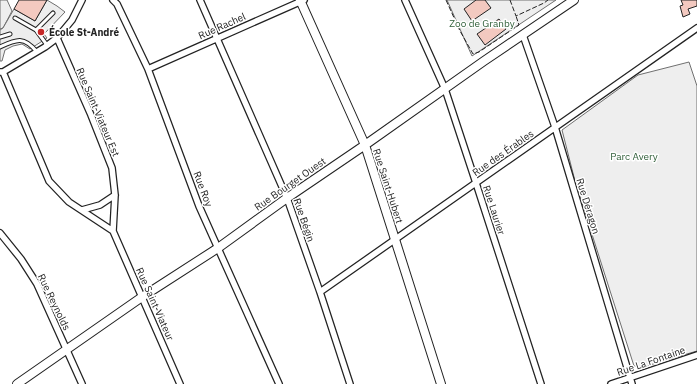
<svg xmlns="http://www.w3.org/2000/svg" width="697" height="384" viewBox="0 0 697 384" font-family="'IBM Plex Sans',sans-serif">
  <rect width="100%" height="100%" fill="#fff"/>
  <!-- green -->
  <path fill="#eee" stroke="#6f6f6f" d="M0,0H7L12,11L3,28L0,29Z
    M447,0H556L472,56Z
    M689,62L697,86V351L643,367L634,366L575,181L562,130L638,75Z"/>
  <!-- parking -->
  <path fill="#ededed" stroke="#6f6f6f" d="M47,0L57,6L65,12L44,34L47,38L30,49L22,44L13,46L5,50L2,61H0V30L3,28L14,9L35,21Z"/>
  <!-- building -->
  <path fill="#f3c9c0" stroke="#222" d="M19,0H47L35,21L14,9Z
    M476,0H485L491,8L472,21L464,9Z
    M681,0H697V6L688,9L690,14L683,17L680,6L683,5Z
    M499,19L506,29L485,45L477,34Z"/>
  <g fill="none" stroke-linecap="round" stroke-linejoin="round">
    <!-- lane casing -->
    <g stroke="#222" stroke-width="5">
      <path id="lane" d="M15,18L36,30L47,45
        M36,30L53,13
        M0,37L10,34
        M0,47C17,39 24,36 37,52"/>
    </g>
    <!-- street casing -->
    <g stroke="#222" stroke-width="8">
      <path id="street" d="M113,0L117,4L148,69L199,206L279,384
        M200,0L287,198L320,292L350,384
        M405,0L445,89L476,183L541,384
        M523,35L555,127L632,384
        M57,38L91,115L112,168L115,195L113,231L180,384
        M148,69L304,0
        M1,72H3L45,47L57,38L72,20L82,0
        M3,72L49,181L69,202L113,231
        M82,210L100,205L115,195
        M0,233L21,259L37,284L82,384
        M320,292L697,28
        M611,384L697,355"/>
    </g>
    <!-- secondary casing -->
    <g stroke="#222" stroke-width="10">
      <path id="secondary" d="M300,0L365,145L441,384
        M17,384L142,297L218,248L287,198L365,145L484,61L574,0"/>
    </g>
    <!-- lane -->
    <use href="#lane" stroke="#fff" stroke-width="3"/>
    <!-- street -->
    <use href="#street" stroke="#fff" stroke-width="5.5"/>
    <!-- secondary -->
    <use href="#secondary" stroke="#fff" stroke-width="8"/>
    <!-- fence -->
    <path stroke="#222" stroke-width="1" stroke-dasharray="5 2" stroke-linecap="butt" d="M446,0L460,31L473,54L479,52L519,25L516,16
      M510,0L516,16L544,3L548,0"/>
  </g>
  <!-- markers -->
  <circle fill="#c62828" stroke="#fff" stroke-width="1.5" cx="41" cy="32" r="4"/>
  <g text-anchor="middle" dominant-baseline="central" stroke-width="3" stroke-linejoin="round" paint-order="stroke">
    <!-- park labels -->
    <g font-size="10" fill="#2f5e38" stroke="#fff">
      <text x="482" y="23">Zoo de Granby</text>
      <text x="634" y="156">Parc Avery</text>
    </g>
    <!-- street labels -->
    <g font-size="10" fill="#222" stroke="#fff">
      <text transform="translate(222 26) rotate(-24)">Rue Rachel</text>
      <text transform="translate(98 112) rotate(67)">Rue Saint-Viateur Est</text>
      <text transform="translate(503 153) rotate(-35)">Rue des Érables</text>
      <text transform="translate(290 184) rotate(-35)">Rue Bourget Ouest</text>
      <text transform="translate(388 186) rotate(72)">Rue Saint-Hubert</text>
      <text transform="translate(203 189) rotate(69)">Rue Roy</text>
      <text transform="translate(588 206) rotate(73)">Rue Déragon</text>
      <text transform="translate(494 210) rotate(72)">Rue Laurier</text>
      <text transform="translate(304 220) rotate(71)">Rue Bégin</text>
      <text transform="translate(54 302) rotate(64)">Rue Reynolds</text>
      <text transform="translate(155 304) rotate(66)">Rue Saint-Viateur</text>
      <text transform="translate(651 361) rotate(-19)">Rue La Fontaine</text>
    </g>
    <!-- poi labels -->
    <g font-size="10" font-weight="bold" fill="#222" stroke="#fff" text-anchor="start">
      <text x="49" y="32">École St-André</text>
    </g>
  </g>
</svg>
